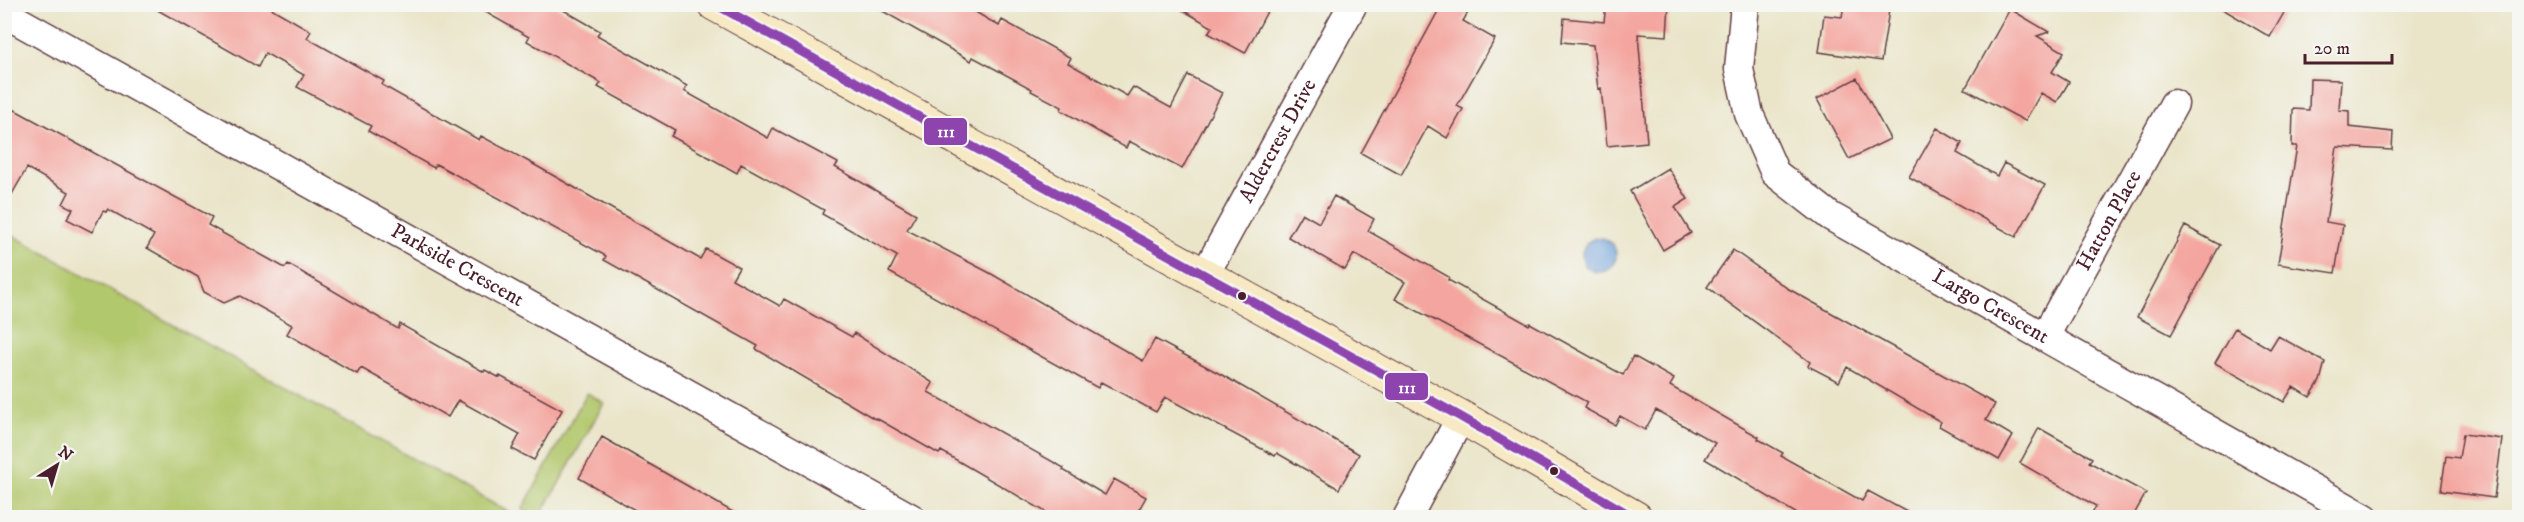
<svg xmlns="http://www.w3.org/2000/svg" width="2524" height="522" viewBox="0 0 2524 522" font-family="'IM FELL DW Pica',serif">
  <rect width="100%" height="100%" fill="#f6f6f2"/>
  <filter id="ink" filterUnits="userSpaceOnUse"><feTurbulence type="fractalNoise" baseFrequency=".0167" numOctaves="2"/><feDisplacementMap in="SourceGraphic" scale="12" xChannelSelector="R" yChannelSelector="G"/><feConvolveMatrix kernelMatrix="1 2 1 2 8 2 1 2 1" color-interpolation-filters="sRGB"/></filter>
  <filter id="wash" filterUnits="userSpaceOnUse"><feTurbulence type="fractalNoise" baseFrequency=".008" numOctaves="4" result="noise"/><feDisplacementMap in="SourceGraphic" scale="24" xChannelSelector="R" yChannelSelector="G"/><feGaussianBlur stdDeviation="1.35" result="paint"/><feColorMatrix in="noise" values="0 0 0 0 0 0 0 0 0 0 0 0 0 0 0 0 0 1.4 0 .05"/><feComposite in="paint" operator="in"/></filter>
  <g filter="url(#wash)">
    <rect width="100%" height="100%" fill="#eae5c9"/>
    <!-- green -->
    <path fill="#b2c86d" stroke="#7e744c" stroke-width="1.5" d="M4,231H5L517,517H5Z
      M587,393L604,403L540,517L522,510Z"/>
    <!-- water -->
    <path fill="#70a1da" stroke="#5d6082" stroke-width="1.5" d="M1582 255a17 17 0 1 1 34 0a17 17 0 1 1-34 0Z"/>
    <g id="blocks">
      <!-- building -->
      <path fill="#f4a59f" d="M147,4H264L311,31L307,38L384,81L382,85L479,140L481,136L533,164L700,259L706,249L739,267L732,279L780,306L784,299L852,337L854,333L933,383L928,392L1064,468L1063,470L1105,495L1114,479L1146,497L1137,513L1146,518H1056L941,451L939,454L876,418L875,419L756,349L758,346L604,260L606,256L436,164L434,168L368,131L371,126L297,87L304,75L265,53L258,67Z
        M471,4H553L600,31L597,35L687,86L684,91L768,138L773,128L838,163L835,167L916,214L907,230L988,272L1143,361L1155,339L1222,375L1359,454L1339,489L1277,453L1275,456L1165,397L1156,412L1101,382L1098,388L889,272L897,256L822,214L824,210L741,164L737,173L671,136L675,130L598,87L601,83L527,41L529,37Z
        M870,4H962L999,26L1002,20L1071,58L1068,63L1127,96L1133,87L1171,108L1188,75L1222,93L1182,169L1129,141L1126,148L1061,110L1062,107L1031,91L1032,89L973,57L971,61Z
        M1172,4H1271L1245,53L1208,33L1212,27Z
        M1442,4H1473L1463,21L1495,39L1457,106L1463,109L1447,138L1428,126L1401,175L1361,153Z
        M1606,4H1669L1667,36L1638,34L1647,142L1607,146L1601,88L1598,89L1593,45L1562,42L1564,18L1604,22Z
        M1844,4H1890L1881,61L1819,52L1824,15L1842,17Z
        M2214,4H2289L2270,37Z
        M2010,9L2049,32L2037,36L2064,52L2052,72L2069,82L2057,102L2041,93L2025,121L1965,89Z
        M1857,78L1890,139L1849,159L1817,99Z
        M2310,79L2341,80L2339,110L2349,111V127L2393,132L2392,150L2337,147L2326,222L2343,225L2335,273L2278,264L2297,146H2292L2293,109L2309,110Z
        M4,104L212,217L208,225L285,268L288,264L398,329L400,324L484,372L485,370L500,378V376L562,410L534,460L512,449L520,434L458,400L448,417L361,368L357,374L287,334L292,325L240,296L224,303L204,292L198,277L147,248L154,235L108,209L106,212L103,211L92,232L67,219L73,209L63,204L69,192L27,168L4,208Z
        M1937,128L1962,143L1957,153L1997,176L2004,163L2045,185L2016,237L1909,177Z
        M1668,168L1688,199L1675,207L1691,233L1663,250L1630,191Z
        M1334,196L1374,219L1368,231L1449,277L1448,280L1529,325L1530,323L1623,375L1633,356L1674,379L1670,386L1759,437L1758,439L1783,453L1781,456L1862,501L1868,491L1918,518H1804L1705,459L1715,443L1656,410L1645,430L1620,416L1615,425L1584,408L1587,402L1395,299L1405,282L1354,254L1345,270L1288,237L1302,213L1319,223Z
        M2185,226L2220,245L2171,335L2137,317Z
        M1733,250L1787,288L1995,404L1986,420L2013,436L1999,460L1939,426L1941,422L1847,367L1839,382L1808,366L1810,362L1707,287Z
        M2235,328L2270,349L2278,336L2325,362L2320,381L2310,397L2293,387L2284,402L2215,363Z
        M2039,428L2092,458L2089,462L2146,493L2132,518H2090L2096,506L2020,463Z
        M2463,434L2502,439L2494,498L2441,491L2446,456L2459,458Z
        M602,437L693,489L743,518H649L579,478Z"/>
    </g>
  </g>
  <g filter="url(#ink)">
    <use href="#blocks" fill-opacity="0" stroke="#623d43" stroke-width="1.5"/>
    <g fill="none" stroke-linecap="round" stroke-linejoin="round">
      <!-- street casing -->
      <g stroke="#623d43" stroke-width="31">
        <g id="street">
          <path id="s1" d="M1745,4L1739,69L1749,114L1775,173L1830,216L2365,518"/>
          <path id="s2" d="M4,13L911,518"/>
          <path id="s3" d="M1204,276L1353,4"/>
          <path id="s4" d="M2045,336L2174,104"/>
          <path d="M1407,518L1461,417"/>
        </g>
      </g>
      <!-- secondary casing -->
      <g stroke="#623d43" stroke-width="35">
        <path id="secondary" d="M714,4L1461,417L1636,518"/>
      </g>
      <!-- street -->
      <use href="#street" stroke="#fff" stroke-width="28"/>
      <!-- secondary -->
      <use href="#secondary" stroke="#f7e9c3" stroke-width="33"/>
      <!-- bus-1 casing -->
      <g stroke="#f6f6f2" stroke-width="14">
        <path id="bus-1" d="M715,4L1461,417L1635,518"/>
      </g>
      <!-- bus-1 -->
      <use href="#bus-1" stroke="#8e44ad" stroke-width="9"/>
    </g>
  </g>
  <!-- markers -->
  <g fill="#4a1f2b" stroke="#f6f6f2" stroke-width="2">
    <circle cx="1242" cy="296" r="5"/>
    <circle cx="1554" cy="471" r="5"/>
  </g>
  <g text-anchor="middle" dominant-baseline="central" stroke-width="4.5" stroke-linejoin="round" paint-order="stroke">
    <!-- street labels -->
    <g font-size="21" fill="#4a1f2b" stroke="#f6f6f2">
      <text stroke="none"><textPath href="#s3" startOffset="154">Aldercrest Drive</textPath></text>
      <text stroke="none"><textPath href="#s4" startOffset="132">Hatton Place</textPath></text>
      <text stroke="none"><textPath href="#s2" startOffset="519">Parkside Crescent</textPath></text>
      <text stroke="none"><textPath href="#s1" startOffset="430">Largo Crescent</textPath></text>
    </g>
  </g>
  <g stroke="#f6f6f2" stroke-width="2">
    <rect x="923" y="117" width="45" height="29" rx="6" fill="#8e44ad"/>
    <rect x="1384" y="372" width="45" height="29" rx="6" fill="#8e44ad"/>
  </g>
  <g font-size="16" text-anchor="middle" font-weight="bold" fill="#fff">
    <text x="946" y="137">111</text>
    <text x="1407" y="393">111</text>
  </g>
  <!-- margin -->
  <rect width="2524" height="522" fill="none" stroke="#f6f6f2" stroke-width="24"/>
  <!-- north arrow -->
  <g transform="translate(57 465) rotate(37)" stroke="#f6f6f2" stroke-width="4.5" paint-order="stroke">
  <path d="M0-4.5L10 22L0 15L-10 22Z" fill="#4a1f2b"/>
  <text y="-9" font-size="16" font-weight="bold" text-anchor="middle" fill="#4a1f2b">N</text>
  </g>
  <!-- scale -->
  <path d="M2305 54v9h87v-9" fill="none" stroke="#4a1f2b" stroke-width="3"/>
  <text x="2314" y="54" font-size="18" fill="#4a1f2b" stroke="#f6f6f2" stroke-width="4.5" paint-order="stroke">20 m</text>
</svg>
